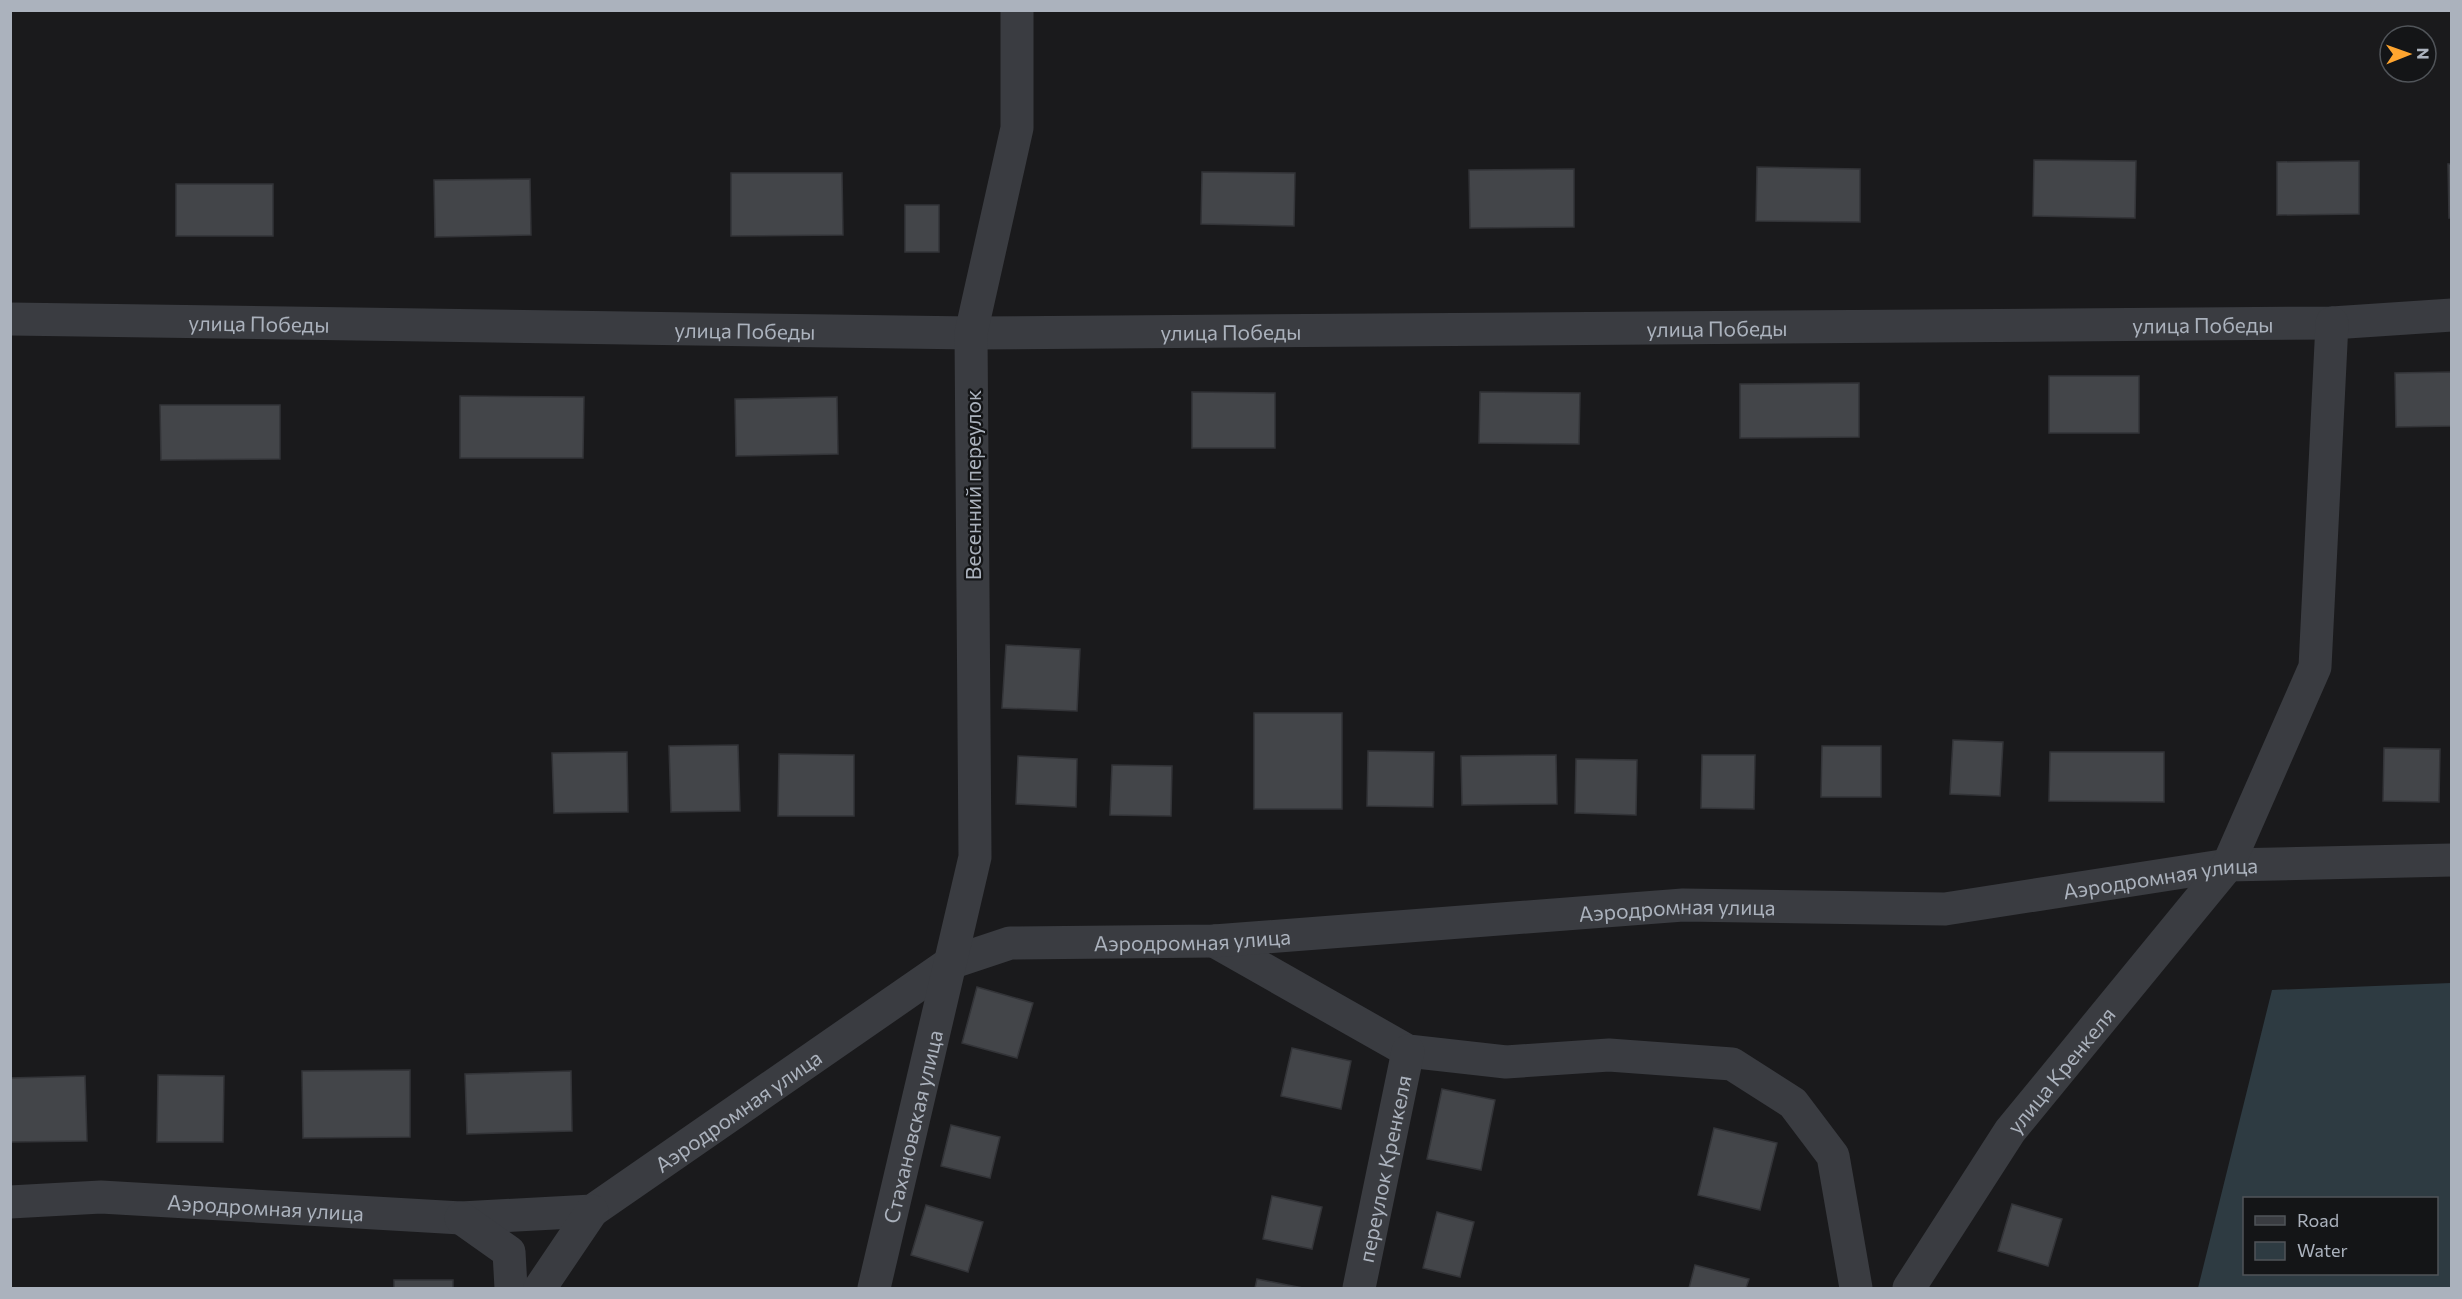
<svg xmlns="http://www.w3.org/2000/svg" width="2462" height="1299" viewBox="0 0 2462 1299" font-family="Commissioner,sans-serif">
  <rect width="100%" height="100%" fill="#1a1a1c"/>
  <!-- water -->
  <path fill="#2e3b42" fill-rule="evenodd" d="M2451,983V1288H2198L2272,990ZM2244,1198H2436V1274H2244Z"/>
  <!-- building -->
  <path fill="#434549" stroke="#333438" stroke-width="1.5" d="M2034,160L2136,161L2135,218L2033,216Z
    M2359,161V214L2277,215V162Z
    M2448,164H2452V218H2449Z
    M1757,167L1860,169V222L1756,221Z
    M1574,169V227L1470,228L1469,170Z
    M1202,172L1295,173L1294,226L1201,224Z
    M731,173H842L843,235L731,236Z
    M530,179L531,235L435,237L434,180Z
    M176,184H273V236H176Z
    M905,205H939V252H905Z
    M2452,372V426L2396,427L2395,373Z
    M2049,376H2139V433H2049Z
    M1859,383V437L1740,438V384Z
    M1192,392L1275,393V448H1192Z
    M1480,392L1580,393L1579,444L1479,443Z
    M460,396L584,397L583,458H460Z
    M837,397L838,454L736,456L735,399Z
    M160,405H280V459L161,460Z
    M1006,645L1080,649L1077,711L1002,708Z
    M1254,713H1342V809H1254Z
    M1953,740L2003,742L2000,796L1950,794Z
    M738,745L740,811L671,812L669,746Z
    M1822,746H1881V797H1821Z
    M2384,748L2440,749L2439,802L2383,801Z
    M1368,751L1434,752L1433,807L1367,806Z
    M627,752L628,812L554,813L552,753Z
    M2050,752H2164V802L2049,801Z
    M779,754L854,755V816H778Z
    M1556,755L1557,804L1462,805L1461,756Z
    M1702,755H1755L1754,809L1701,808Z
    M1018,756L1077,759L1076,807L1016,804Z
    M1576,759L1637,760L1636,815L1575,813Z
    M1112,765L1172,766L1171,816L1110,815Z
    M977,987L1033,1003L1017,1058L962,1043Z
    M1292,1048L1351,1061L1341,1109L1281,1096Z
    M410,1070V1137L303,1138L302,1071Z
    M571,1071L572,1131L467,1134L465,1074Z
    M158,1075L224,1076L223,1142H157Z
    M85,1076L87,1141L10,1142V1078Z
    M1442,1089L1495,1100L1481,1170L1427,1159Z
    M951,1125L1000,1137L990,1178L941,1166Z
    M1714,1128L1777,1143L1760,1210L1698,1195Z
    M1272,1196L1322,1207L1312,1249L1263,1239Z
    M2012,1204L2062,1219L2048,1266L1998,1251Z
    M926,1205L983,1222L968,1272L911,1255Z
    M1437,1212L1474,1222L1460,1277L1423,1268Z
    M1695,1265L1749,1279L1746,1288H1689Z
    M1257,1279L1303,1288H1255Z
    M394,1280H453V1288H394Z"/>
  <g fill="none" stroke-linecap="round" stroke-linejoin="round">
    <!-- street -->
    <g stroke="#3a3c41" stroke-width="33">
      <path id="s1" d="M10,319L971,333L2332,323L2452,315"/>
      <path d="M1214,941L1408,1051L1506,1062L1609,1055L1732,1064L1793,1103L1833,1156L1856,1288"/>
      <path id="s2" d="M10,1202L101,1197L461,1218L592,1211L950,963L1010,943L1214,941L1683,905L1945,909L2228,865L2452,860"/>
      <path d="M461,1218L509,1252L511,1288"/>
      <path d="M540,1288L592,1211"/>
      <path id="s3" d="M874,1288L975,857L971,333L1017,128V10"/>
      <path id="s4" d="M1359,1288L1408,1051"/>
      <path id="s5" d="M1909,1288L2010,1131L2228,865L2315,667L2332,323"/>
    </g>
  </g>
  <g text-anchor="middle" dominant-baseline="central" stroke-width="4.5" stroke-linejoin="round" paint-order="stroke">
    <!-- street labels -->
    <g font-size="21" fill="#abb2bd" stroke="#141517">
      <text stroke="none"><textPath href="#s1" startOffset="249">улица Победы</textPath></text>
      <text stroke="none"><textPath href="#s1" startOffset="2193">улица Победы</textPath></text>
      <text stroke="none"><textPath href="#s1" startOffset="1707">улица Победы</textPath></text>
      <text stroke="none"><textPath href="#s1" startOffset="735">улица Победы</textPath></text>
      <text stroke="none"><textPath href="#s1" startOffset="1221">улица Победы</textPath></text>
      <text transform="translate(972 485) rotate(-90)">Весенний переулок</text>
      <text stroke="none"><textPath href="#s2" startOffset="2236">Аэродромная улица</textPath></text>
      <text stroke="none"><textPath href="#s2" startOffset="1750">Аэродромная улица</textPath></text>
      <text stroke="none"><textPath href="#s2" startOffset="1264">Аэродромная улица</textPath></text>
      <text stroke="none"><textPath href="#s5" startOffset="266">улица Кренкеля</textPath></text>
      <text stroke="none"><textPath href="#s2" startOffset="760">Аэродромная улица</textPath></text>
      <text stroke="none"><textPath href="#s3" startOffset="166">Стахановская улица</textPath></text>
      <text stroke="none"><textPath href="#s4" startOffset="122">переулок Кренкеля</textPath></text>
      <text stroke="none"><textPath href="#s2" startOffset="256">Аэродромная улица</textPath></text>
    </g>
  </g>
  <!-- border -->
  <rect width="2462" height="1299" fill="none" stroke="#abb2bd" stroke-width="24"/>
  <!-- legend -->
  <rect x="2243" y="1197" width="195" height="78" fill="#141517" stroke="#505459" stroke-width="1.5"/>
  <rect x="2255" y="1216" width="30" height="9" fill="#3a3c41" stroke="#505459" stroke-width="1.5"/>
  <text x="2297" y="1227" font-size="18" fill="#abb2bd">Road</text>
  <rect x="2255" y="1242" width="30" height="18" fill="#2e3b42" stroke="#505459" stroke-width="1.5"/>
  <text x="2297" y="1257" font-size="18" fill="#abb2bd">Water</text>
  <!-- north arrow -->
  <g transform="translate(2408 54) rotate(89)"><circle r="28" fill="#141517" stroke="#505459" stroke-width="1.5"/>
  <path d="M0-4.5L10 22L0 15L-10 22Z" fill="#ffa52f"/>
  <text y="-9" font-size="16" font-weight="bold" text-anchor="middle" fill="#abb2bd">N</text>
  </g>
</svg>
